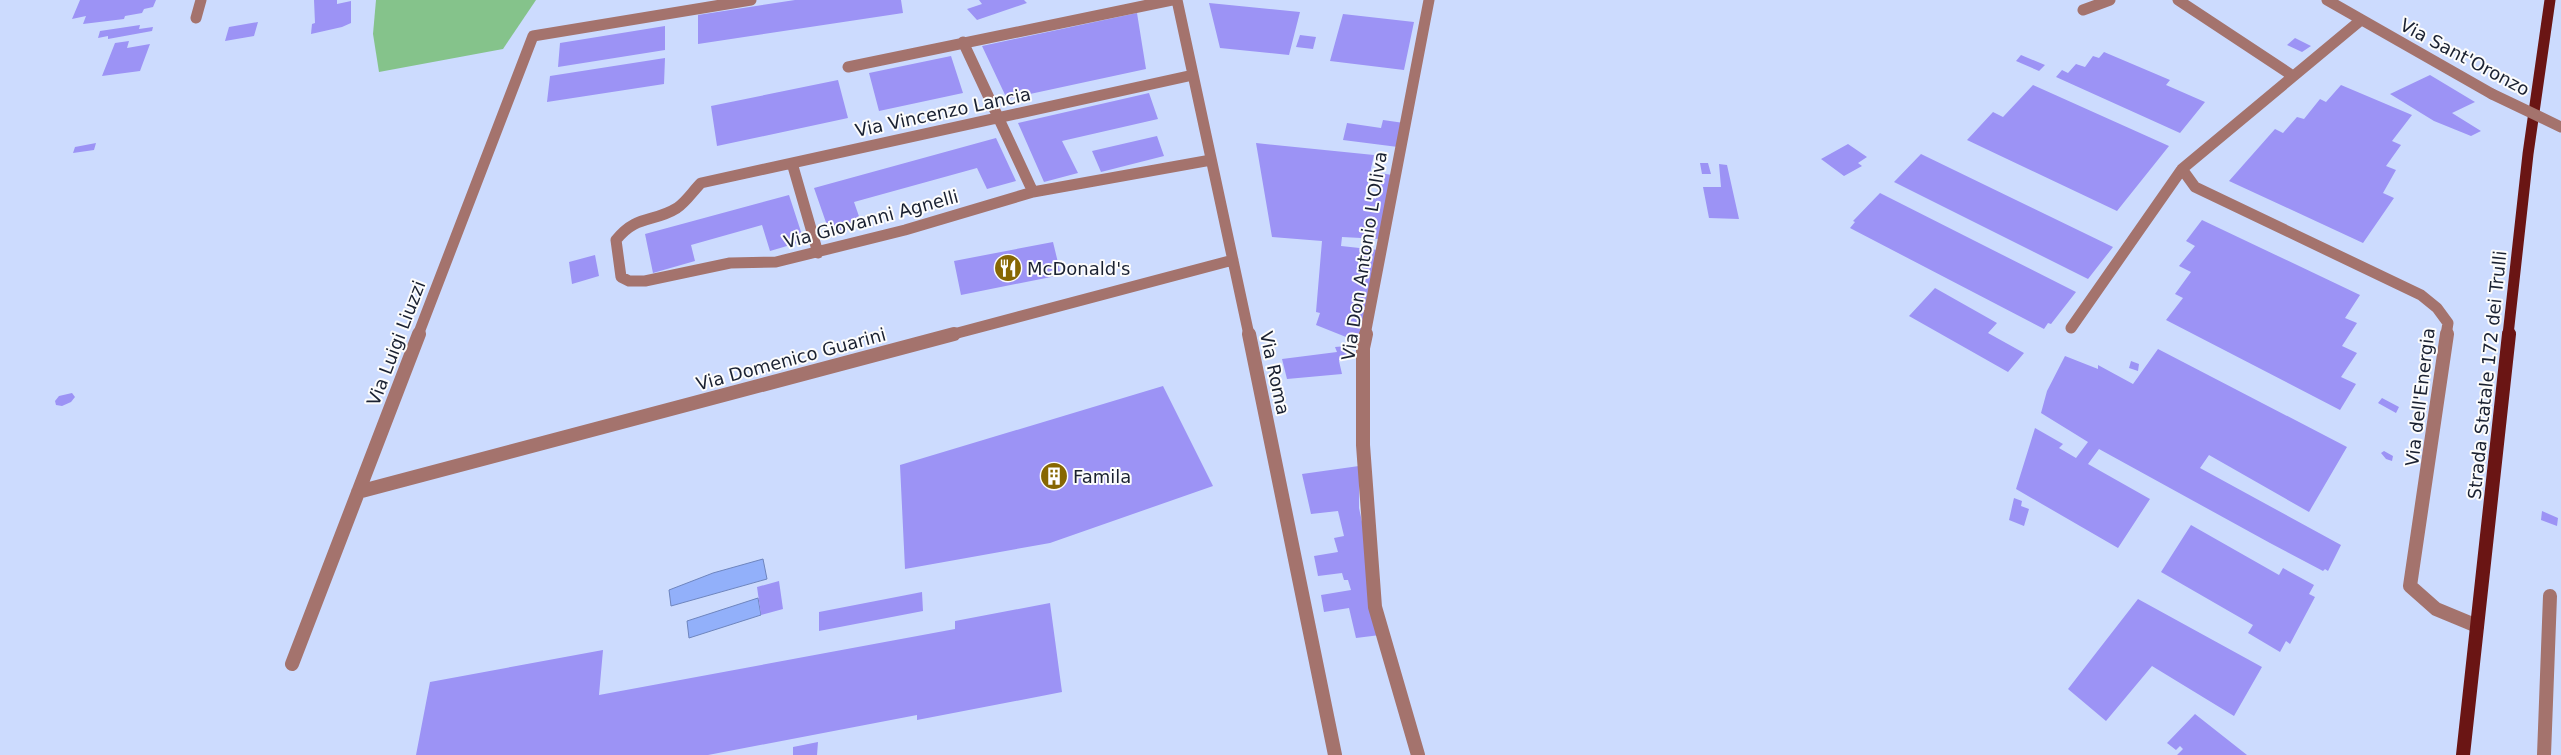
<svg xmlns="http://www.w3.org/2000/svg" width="2561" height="755" viewBox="0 0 2561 755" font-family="'DejaVu Sans',sans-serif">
  <rect width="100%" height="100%" fill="#ccdbfe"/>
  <!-- green -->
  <path fill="#85c38b" d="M376,0H536L503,49L379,72L373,34Z"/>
  <!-- water -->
  <path fill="#92b0fa" stroke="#6e85be" d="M763,559L767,579L671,606L669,590L713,573Z
    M758,598L761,615L689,638L687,621Z"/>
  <!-- building -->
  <path fill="#9c93f5" d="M80,0H156L153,7L144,9L142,13L125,16L124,19L83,24L86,16L72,19Z
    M314,0H337V4L351,1V23L342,27L311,34L312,24L315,23Z
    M795,0H901L903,13L698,44V15Z
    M979,0H1024L1027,3L977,20L967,9L982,4Z
    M1209,3L1300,12L1289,55L1220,48Z
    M1137,13L1146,69L1007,99L982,46Z
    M1343,14L1414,22L1404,70L1330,61Z
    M258,22L254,36L225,41L229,27Z
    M140,25L139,29L153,27L152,31L108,39V36L98,38L100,31Z
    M665,26V50L558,67L560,43Z
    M1300,35L1316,37L1313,49L1296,47Z
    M2295,38L2311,46L2302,52L2287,45Z
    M129,41L127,48L150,44L140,71L102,76L115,43Z
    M2104,52L2170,80L2166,85L2205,102L2180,133L2056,77L2062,70L2068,73L2076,64L2085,67L2093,56L2099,58Z
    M2021,55L2045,65L2039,71L2016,61Z
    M951,56L963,93L879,111L869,73Z
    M665,58L664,84L547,102L550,76Z
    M2430,75L2475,102L2452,113L2481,131L2471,136L2434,121L2390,94Z
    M838,80L848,118L717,146L711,106Z
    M2033,85L2169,146L2117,211L1967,140L1993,112L2003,117Z
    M2341,85L2412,115L2392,141L2401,145L2386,166L2396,170L2383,193L2394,198L2363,243L2229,181L2275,129L2283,133L2297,117L2304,119L2320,99L2326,102Z
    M1149,93L1158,119L1062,141L1078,173L1044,182L1018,123Z
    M1383,120L1404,123L1398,147L1343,140L1347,123L1381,128Z
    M1157,136L1164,156L1101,172L1092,151Z
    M996,138L1016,181L987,189L977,168L854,202L862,225L830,234L814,188Z
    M96,143L94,150L73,153L75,147Z
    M1256,143L1374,155L1365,196L1376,199L1380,173L1392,175L1380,239L1342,237L1341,246L1378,250L1361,343L1316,325L1320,313L1316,312L1322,241L1272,237Z
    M1848,144L1867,157L1858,163L1862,166L1844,176L1821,159Z
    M1921,154L2113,247L2088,279L1894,182Z
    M1700,163H1708L1711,174H1702Z
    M1719,164L1727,165L1739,219L1709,218L1703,187H1721Z
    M1880,193L2076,292L2051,324L2048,323L2044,329L1850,228L1855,222L1853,221Z
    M789,195L804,241L770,251L762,225L691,245L695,261L653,273L645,234Z
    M2202,220L2360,295L2345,318L2357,323L2342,346L2357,353L2341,377L2356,384L2340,410L2166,320L2183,298L2175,294L2191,272L2179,266L2195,246L2186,241Z
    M1053,242L1061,275L961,295L954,261Z
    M595,255L599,276L572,284L569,262Z
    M1935,288L1997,323L1988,333L2024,353L2008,372L1909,316Z
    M1347,346L1350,359L1339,361L1342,374L1287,379L1282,359L1337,352L1335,347Z
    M2158,349L2347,447L2309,512L2209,455L2200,468L2341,545L2328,571L2325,569L2323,571L2270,543L2099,449L2088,464L2150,499L2118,548L2016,489L2035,428L2063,444L2059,448L2076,458L2088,442L2041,413L2047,391L2065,356L2098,369V365L2133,384Z
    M2131,361L2139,364L2138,371L2129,368Z
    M1163,386L1213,486L1050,543L905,569L900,465Z
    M72,393L75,397L71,402L62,406L56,405L55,401L59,396Z
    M2382,398L2399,407L2396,413L2378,403Z
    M2384,451L2393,456L2392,461L2386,459L2381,453Z
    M1359,466V508L1367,545L1380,635L1356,638L1349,608L1324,612L1321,595L1351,590L1348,580H1344L1342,573L1318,576L1314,556L1338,552L1334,538L1344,536L1338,511L1311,514L1302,474Z
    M2014,498L2022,501L2021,506L2029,509L2024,526L2009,520Z
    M2542,511L2558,518L2557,526L2541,520Z
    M2191,525L2279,575L2283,568L2314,585L2309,594L2315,597L2290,644L2286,641L2280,652L2248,633L2253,625L2161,572Z
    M779,581L783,609L761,615L757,587Z
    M922,592L923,611L819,631V612Z
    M2138,599L2262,667L2234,716L2152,666L2106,721L2068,689Z
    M1050,603L1062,692L917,720V715L708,755H416L430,682L603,650L599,695L955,629V621Z
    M2195,714L2247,755H2177L2183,749L2180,746L2176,750L2167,743Z
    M818,742L817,755H793V747Z"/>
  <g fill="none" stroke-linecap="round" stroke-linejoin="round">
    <!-- minor-far1 -->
    <path stroke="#a4736d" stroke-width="11" d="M1177,0L1249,335
      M2178,0L2293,76
      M2327,0L2492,94
      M2083,10L2110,0
      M196,18L201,0
      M963,42L1033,192
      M848,67L1172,0
      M1193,75L701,183C693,191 686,202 677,208C653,223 637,214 616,240L621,277L629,281H645L730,263L776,262L905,230L1033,192L1211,160
      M792,163L818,253
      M2182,169L2195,187L2421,295L2437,308L2448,323L2446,335
      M2071,328L2182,169L2361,20
      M418,335L533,36L751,0
      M950,335L1233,260
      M1365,335L1429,0"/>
    <!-- minor -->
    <path stroke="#a4736d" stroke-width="14" d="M1249,334L1335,755
      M1366,334L1363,348V445L1375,607L1418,755
      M2447,334L2410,586L2436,609L2477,626
      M358,492L954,334
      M292,664L419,334
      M2544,755L2550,596"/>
    <!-- major-far1 -->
    <path stroke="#6a1514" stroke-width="11" d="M2508,335L2528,154L2550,0"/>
    <!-- major -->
    <path stroke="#6a1514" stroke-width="14" d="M2463,755L2509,334"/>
    <!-- minor-bridge -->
    <path stroke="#a4736d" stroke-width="11" d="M2492,94L2561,127"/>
  </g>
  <!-- icons -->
  <defs>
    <g id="restaurant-disc" transform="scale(1.4375)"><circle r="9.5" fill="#876702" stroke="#fcfcfc"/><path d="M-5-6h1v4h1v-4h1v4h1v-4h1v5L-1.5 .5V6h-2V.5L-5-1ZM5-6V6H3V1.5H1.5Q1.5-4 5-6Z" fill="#fff"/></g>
    <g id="building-disc" transform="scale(1.4375)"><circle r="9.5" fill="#876702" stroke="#fcfcfc"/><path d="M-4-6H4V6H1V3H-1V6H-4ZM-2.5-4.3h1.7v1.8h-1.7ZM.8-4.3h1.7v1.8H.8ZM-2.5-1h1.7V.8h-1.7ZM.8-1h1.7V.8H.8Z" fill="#fff"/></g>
  </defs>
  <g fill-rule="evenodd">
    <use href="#restaurant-disc" x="1008" y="268"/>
    <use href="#building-disc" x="1054" y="476"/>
  </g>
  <g text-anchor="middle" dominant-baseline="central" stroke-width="4" stroke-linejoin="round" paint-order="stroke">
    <!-- street labels -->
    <g font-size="18" fill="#1a2131" stroke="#fcfcfc">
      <text transform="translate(2465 57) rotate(28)">Via Sant'Oronzo</text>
      <text transform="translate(943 112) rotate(-12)">Via Vincenzo Lancia</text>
      <text transform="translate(871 219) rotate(-15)">Via Giovanni Agnelli</text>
      <text transform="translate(1364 256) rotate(-81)">Via Don Antonio L'Oliva</text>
      <text transform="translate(396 343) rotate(-69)">Via Luigi Liuzzi</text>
      <text transform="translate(791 359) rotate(-15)">Via Domenico Guarini</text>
      <text transform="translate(1275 373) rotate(78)">Via Roma</text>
      <text transform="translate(2487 375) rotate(-84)">Strada Statale 172 dei Trulli</text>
      <text transform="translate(2420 397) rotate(-83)">Via dell'Energia</text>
    </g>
    <!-- poi labels -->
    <g font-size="18" fill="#1a2131" stroke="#fcfcfc" text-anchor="start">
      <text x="1027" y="268">McDonald's</text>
      <text x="1073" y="476">Famila</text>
    </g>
  </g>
</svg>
